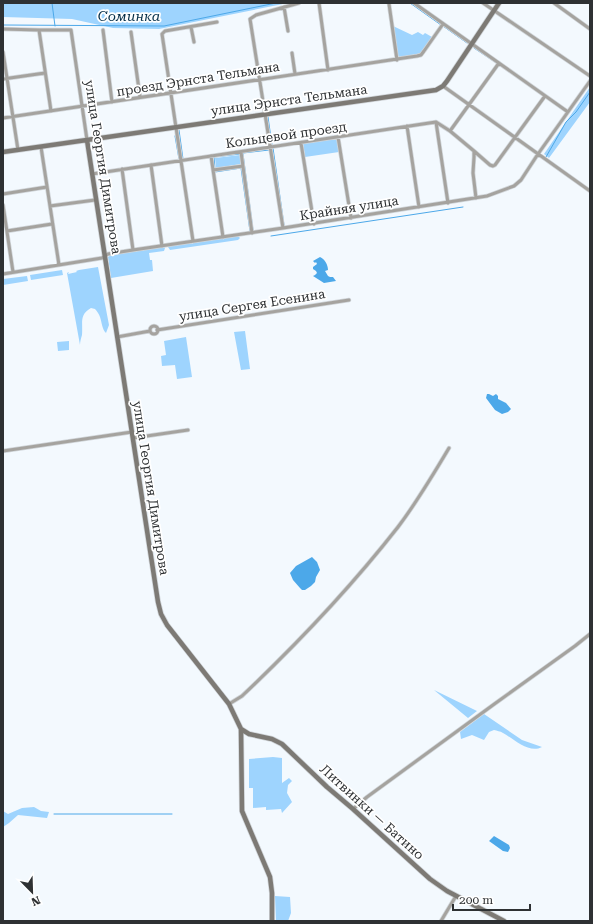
<svg xmlns="http://www.w3.org/2000/svg" width="593" height="924" viewBox="0 0 593 924" font-family="'Roboto Serif',serif">
  <rect width="100%" height="100%" fill="#f3f9fe"/>
  <!-- green -->
  <path fill="#9ed4fe" d="M3,3H288L159,29L113,28L72,19L3,17Z
    M393,26L412,35L418,32L423,35L425,33L432,37L423,51L418,55L398,59Z
    M590,87V102L549,158L544,154Z
    M337,138L339,152L305,157L303,143Z
    M240,155L241,164L216,168L215,158Z
    M238,236L240,238L238,240L170,250L168,247V246L192,243L193,244V243L223,238V240L224,238Z
    M164,247L165,248L164,251L149,253L150,260H152L153,271L111,278L108,257L111,255Z
    M98,267L109,325L106,333C102,329 102,323 100,317C99,314 97,311 95,309L91,308C79,315 83,322 82,335C81,338 80,342 80,345L67,273L69,272L68,274L77,272L76,271L79,270Z
    M62,270L63,275L31,280L30,275Z
    M27,276L28,281L3,285V279Z
    M245,331L250,369L241,370L234,332Z
    M186,337L192,377L177,379L175,365L162,366L161,356L166,355L164,341Z
    M69,341V350L58,351L57,342Z
    M434,690L477,711L468,718Z
    M484,714L522,740L542,747C529,754 514,739 503,733C500,731 497,731 494,730L489,732L484,740L472,735L461,739L460,732Z
    M273,757L282,758V783L289,778L292,781L288,785L287,793L292,802L282,813L281,809L266,810V807L253,808V788H249V759Z
    M34,807L41,811L49,812L47,818L18,815L9,823L3,827V811L8,814L22,808Z
    M275,896L290,897L291,913L288,921H276Z"/>
  <!-- water -->
  <path fill="#4ca8e9" d="M320,257C325,259 328,265 328,270L325,271L328,276L330,277H333L336,281L324,283L313,276L315,275L317,273L316,271L313,269V267L317,264L316,262L315,263L313,261Z
    M487,394H489L493,396L496,394L498,396V399L506,403L511,409L508,412L502,414L495,410L486,398Z
    M312,557L317,562L320,570L316,577L315,582L311,586L305,590H302L300,588L293,580L290,573L296,566Z
    M494,836L509,845L510,848L508,852L503,851L489,841Z"/>
  <g fill="none" stroke-linecap="round" stroke-linejoin="round">
    <!-- stream -->
    <path stroke="#4ca8e9" stroke-width="1" d="M52,3L55,26
      M410,3L441,25
      M3,25L164,26L276,3
      M443,26L467,43
      M474,48L495,62
      M268,117L272,145
      M179,130L183,159
      M175,136L179,159
      M273,148L284,225
      M243,153L269,150
      M243,154L253,230
      M546,157L566,122L576,112L590,92
      M215,169L214,157L240,154
      M215,171V172L241,168L250,231
      M271,236L463,207
      M54,814H172"/>
    <!-- street casing -->
    <g stroke="#d0d5d9" stroke-width="4.5">
      <path id="street" d="M319,3L328,70
        M414,3L568,112
        M483,3L590,76
        M554,3L590,29
        M389,4L397,60
        M284,7L288,31
        M191,27L194,42
        M3,29L39,30H71L87,140
        M39,30L51,111
        M103,30L112,102
        M131,32L140,97
        M3,52L18,150
        M292,53L295,74
        M3,79L45,73
        M443,86L590,191
        M3,118L417,56L421,55L424,51L443,24
        M436,122L448,203
        M407,126L419,207
        M450,131L499,63
        M338,137L351,218
        M301,143L314,224
        M41,147L59,265
        M474,151L490,165L493,166L495,165L545,96
        M241,152L252,233
        M211,156L223,237
        M151,165L162,246
        M122,169L133,250
        M213,170L243,166
        M92,174L436,122L450,131L474,151V157L473,173L476,198
        M3,194L47,187
        M3,205L13,272
        M50,206L95,200
        M283,228L250,19L256,15L299,3
        M7,231L52,224
        M193,241L162,34L165,31L217,22
        M3,274L102,258L108,254L133,250L283,228L487,196L514,186L521,180L538,154L590,81
        M150 330a4 4 0 1 1 8 0a4 4 0 1 1-8 0Z
        M157,330L349,300
        M117,337L150,331
        M133,438L188,430
        M3,451L132,432
        M229,704L242,696C297,644 351,587 398,527C417,502 433,475 449,448
        M353,809L367,797L493,705L575,646L590,634
        M441,921L456,896"/>
    </g>
    <!-- secondary casing -->
    <g stroke="#d0d5d9" stroke-width="6">
      <path id="secondary" d="M87,140L158,602L161,614L167,625L229,704L241,729L242,811L270,877L272,893V921
        M3,152L436,90L443,86L447,81L499,3
        M241,729L249,734L272,739L282,744L327,787L353,809L430,879L447,891L504,921"/>
    </g>
    <!-- street -->
    <use href="#street" stroke="#a5a39f" stroke-width="3"/>
    <!-- secondary -->
    <use href="#secondary" stroke="#7d7a75" stroke-width="4.5"/>
  </g>
  <g text-anchor="middle" dominant-baseline="central" stroke-width="3.5" stroke-linejoin="round" paint-order="stroke">
    <!-- street labels -->
    <g font-size="13" fill="#2e3133" stroke="#fff">
      <text transform="translate(198 79) rotate(-9)">проезд Эрнста Тельмана</text>
      <text transform="translate(289 100) rotate(-8)">улица Эрнста Тельмана</text>
      <text transform="translate(286 135) rotate(-8)">Кольцевой проезд</text>
      <text transform="translate(103 167) rotate(81)">улица Георгия Димитрова</text>
      <text transform="translate(349 208) rotate(-9)">Крайняя улица</text>
      <text transform="translate(252 305) rotate(-9)">улица Сергея Есенина</text>
      <text transform="translate(151 488) rotate(81)">улица Георгия Димитрова</text>
      <text transform="translate(372 812) rotate(42)">Литвинки — Батино</text>
    </g>
    <!-- water labels -->
    <g font-size="14" font-style="italic" fill="#062f49" stroke="#fff">
      <text x="129" y="16">Соминка</text>
    </g>
  </g>
  <!-- border -->
  <rect width="593" height="924" fill="none" stroke="#2e3133" stroke-width="8"/>
  <!-- north arrow -->
  <g transform="translate(32 892) rotate(157)" stroke="#ffffff" stroke-width="3" paint-order="stroke">
  <path d="M0-3L7 15L0 10L-7 15Z" fill="#2e3133"/>
  <text y="-6" font-size="11" font-weight="bold" text-anchor="middle" fill="#2e3133">N</text>
  </g>
  <!-- scale -->
  <path d="M453 904v6h77v-6" fill="none" stroke="#2e3133" stroke-width="2"/>
  <text x="459" y="904" font-size="12" fill="#2e3133" stroke="#ffffff" stroke-width="3" paint-order="stroke">200 m</text>
</svg>
